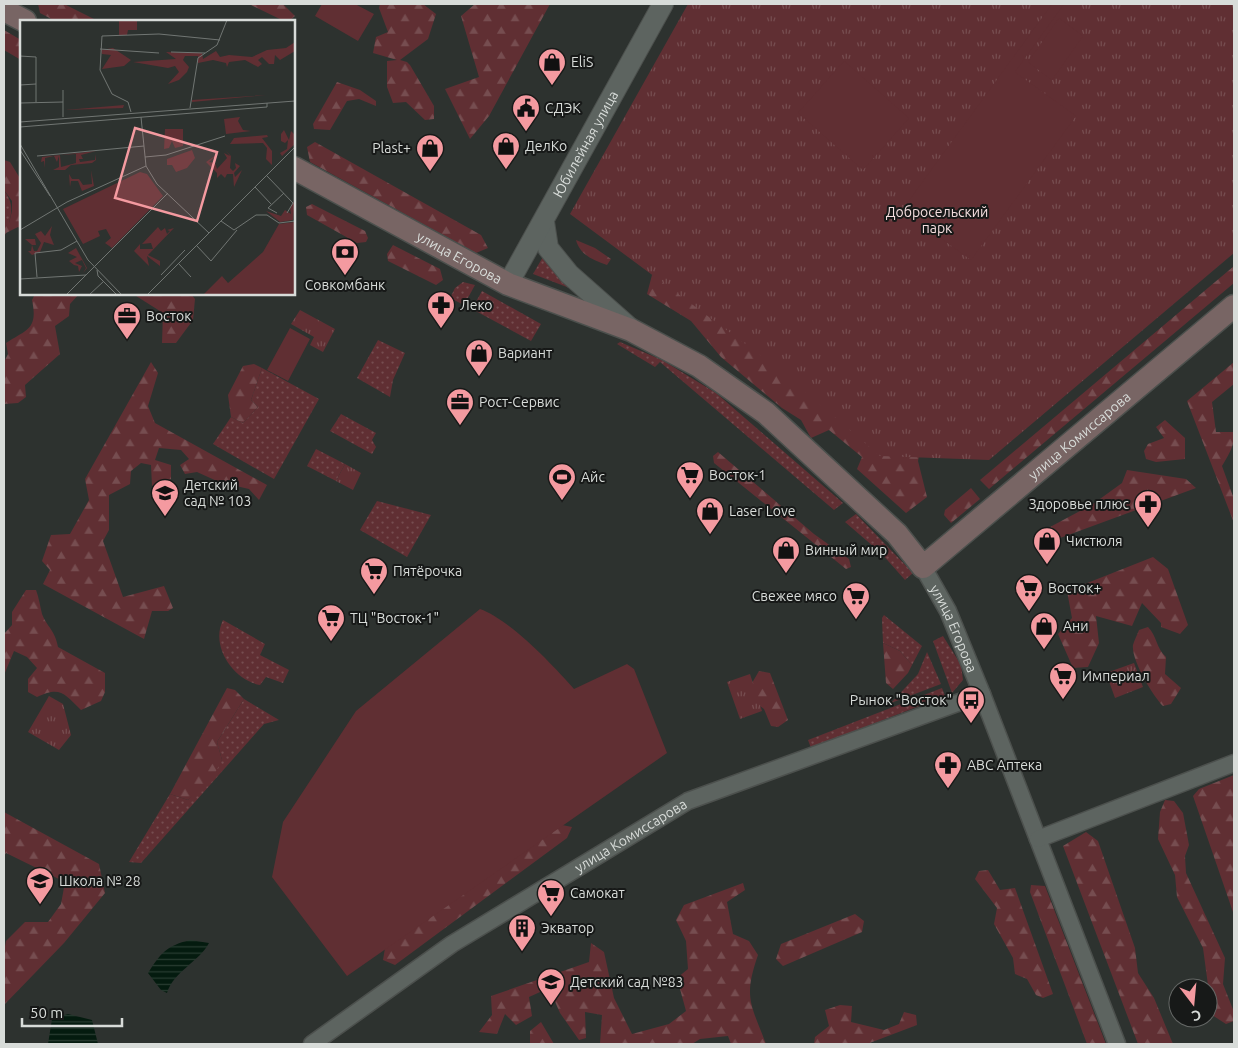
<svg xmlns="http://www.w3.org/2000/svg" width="1238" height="1048" viewBox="0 0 1238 1048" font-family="Ubuntu,sans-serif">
  <defs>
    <pattern id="grass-dots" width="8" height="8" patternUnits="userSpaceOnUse" patternTransform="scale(1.25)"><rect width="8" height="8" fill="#602f33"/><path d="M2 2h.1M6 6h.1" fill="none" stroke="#764d50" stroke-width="1.8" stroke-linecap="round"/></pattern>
    <pattern id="forest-firs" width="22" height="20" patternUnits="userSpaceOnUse" patternTransform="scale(1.25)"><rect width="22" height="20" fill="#602f33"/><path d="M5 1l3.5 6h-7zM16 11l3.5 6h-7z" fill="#764d50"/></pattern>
    <pattern id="park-tufts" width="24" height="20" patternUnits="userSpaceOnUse" patternTransform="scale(1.25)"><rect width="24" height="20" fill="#602f33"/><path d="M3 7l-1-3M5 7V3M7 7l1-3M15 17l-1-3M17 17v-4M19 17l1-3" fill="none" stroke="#764d50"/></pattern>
    <pattern id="water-rules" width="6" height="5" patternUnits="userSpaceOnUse" patternTransform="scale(1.25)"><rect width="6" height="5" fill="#041b0f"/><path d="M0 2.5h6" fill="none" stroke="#283c31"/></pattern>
  </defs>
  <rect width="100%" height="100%" fill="#2d322f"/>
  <!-- grass -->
  <path fill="url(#grass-dots)" d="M4,190C12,202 13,208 9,223H4Z
    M544,255L572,289L533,274Z
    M463,282L475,285L464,305L450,298L455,288Z
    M482,291L541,324L531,341L472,309Z
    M378,340L405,353L393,380L390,397L357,378Z
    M620,342L662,360L716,393L843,503L834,510L660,362L655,367L617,344Z
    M262,368L319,399L274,479L213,444L231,417L243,423L258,407L251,400Z
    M341,414L376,433L372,440L376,447L372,454L330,431Z
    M316,449L345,464L336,481L307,466Z
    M377,501L431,515L407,557L360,530Z
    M856,514L913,573L905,580L881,553L845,522Z
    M884,615L922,646L912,665L900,651L883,643L882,618Z
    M223,620L265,644L260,655L289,670L283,683L266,677L260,685C233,680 210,646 223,620Z
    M943,636L961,665L963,680L952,693L933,641Z
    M927,652L941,684L891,703L918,674Z
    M942,688L945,696L811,748L808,740Z
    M244,699L279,720L264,724L141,863L129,862L170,794L188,800L222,760L217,742Z"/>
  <!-- forest -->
  <path fill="url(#forest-firs)" d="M38,4H64L98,21H55L40,13Z
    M249,4H283L295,16L289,21H284Z
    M380,4H423L436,14L428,39L400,60L407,62L410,65L434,106V119L425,120L406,102L393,103L387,87V61L397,60L373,53L376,37L388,32L379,8Z
    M475,4H550L489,116L470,139L445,89L479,77L461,16Z
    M4,30L21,40V60L4,50Z
    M337,82L360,90L376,101V106L359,99L347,101L330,130L314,129L313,124Z
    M315,142L481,235L488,248L476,253L310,162L307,147Z
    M4,160L10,162L21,180V229L18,227L6,233L4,237V223H9L12,211V201L4,190Z
    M312,204L365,231L368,238L366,242L357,243L307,215L306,207Z
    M576,240L595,248L611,259L607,265C593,260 580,255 576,240Z
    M393,245L440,269L443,280L436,285L388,261L387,254Z
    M1234,266V283L989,489L980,480Z
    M652,275L662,276L920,451L918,461L927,497L906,513L857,469L862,457L829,430L811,438L801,420L782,408L721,357L691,321L647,294Z
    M35,294H79L70,304L69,316L55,326L60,354L25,385L26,397L18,403L4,404V362L8,354L6,343C28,329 38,329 32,300Z
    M133,294H191L195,299L193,320L176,343H162L163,313Z
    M151,362L158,373L148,406L155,423L267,485L259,500L249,489L219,482L197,472L185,474L180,465L189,459L181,450L159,448L155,460L171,465V479L152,486L151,465L141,463L131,471L130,484L109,495V530L103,541L123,597L164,586L173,608L168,611H152L144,639L43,584L50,570L42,561L51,535L70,534L89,500L85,479Z
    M1234,362V384L1212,402L1216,432H1233C1236,445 1228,455 1222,466L1234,499V523L1187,401Z
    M254,364L262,368L251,400L258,407L243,423L231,417L228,395L243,366Z
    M1165,420L1185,438V459L1156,462L1146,459L1144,451L1148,444L1164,438L1156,427Z
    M718,452L814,534L849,559L851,567L846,569L714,463L713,456Z
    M1127,470L1186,479L1196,488L1041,545L1037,534L1093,504L1122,483Z
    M971,488L980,499L951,523L944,515L945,510Z
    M1153,557L1168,569L1188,625L1180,634L1161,627V623L1142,603L1132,626L1096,616L1099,643L1088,667L1073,668L1058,634L1072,618L1067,591Z
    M26,590H36C39,598 40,606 42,614C47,627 55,630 58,647L105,673V692L101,701L81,710C64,693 60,686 37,697L28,692V679L37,668L27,657L14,651L4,675V634L12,625V612Z
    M1148,627C1157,636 1156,648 1166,657L1165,674L1181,688L1171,704L1163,706C1153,696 1131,660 1133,645C1134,641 1137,635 1139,630Z
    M883,643L900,651L912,665L908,673L893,689L886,683Z
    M759,671L770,673L788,720L778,727L771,726L764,709L752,700V683Z
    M227,688L235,690L244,699L217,742L222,760L215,773L188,800L170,794Z
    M1234,775V915L1193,796L1199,789Z
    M1165,800L1174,801L1183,813L1189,845L1185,856L1186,873L1225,958L1223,984L1234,1012V1021L1226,1024L1212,1015L1203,948L1177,897L1175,875L1158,839L1160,812Z
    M4,812L99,864L105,893L64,943L4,1005V952L6,941L25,922H48L61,904L65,882L6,853L4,856Z
    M562,825L572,827L567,838L395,965L383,960L385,948Z
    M1086,832L1098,841L1135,948L1138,973L1154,998L1173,1044H1138L1063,846Z
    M988,870L1000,890L1015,888L1053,994L1043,998L1036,995L1027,979L1015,974L1013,958L994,924L997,908L975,879L979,871Z
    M743,883L745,890L727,902L733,934L749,941L758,955C743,998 751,1004 766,1044H731L728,1036L700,1039L692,1044H600L602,1015L585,1012L586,1038L579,1040L560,1013L549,988L529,997L532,1016L516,1025L505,1014L497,1034L479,1032L492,1015L491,996L589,962L591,943L604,952L614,998L632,1034L669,1024L686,1011L677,978L688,969L686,941L676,920L684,905Z
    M1031,885L1045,886L1106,1044H1087L1030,892Z
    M855,914L864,921L862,932L783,966L776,959L781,944Z
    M840,1005L852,1006L851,1022L884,1030L899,1024L904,1012L916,1015L917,1025L867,1044H814L815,1037L829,1026L825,1010Z
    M541,1022L554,1044H530V1031Z"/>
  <!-- park -->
  <path fill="url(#park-tufts)" d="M688,4H1234V253L989,460L880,456L775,366L570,214Z
    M300,310L335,329L323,352L310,345L314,337L291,324Z
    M345,464L361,473L353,490L336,481Z
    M1134,663L1143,687L1115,698L1106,673Z
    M750,674L762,711L740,719L727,682Z
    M49,696L63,704L71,735L59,750L28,732Z"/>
  <!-- pitch -->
  <path fill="#602f33" d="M322,4H355L374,14L358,41L315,16Z
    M1052,4H1064L1015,72L1076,116L971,260L902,210Z
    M1059,18L1083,36L1052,80L1028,62Z
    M844,61L909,118L863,170L798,113Z
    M290,328L310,339L288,381L267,370Z
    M480,609C509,619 553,665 574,689L627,664L634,669L667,753L347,976L272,877L283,822L356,711Z"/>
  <!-- water -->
  <path fill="url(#water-rules)" d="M190,940L209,943C199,962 174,971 167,993L161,990L148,973C161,953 166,946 190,940Z
    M68,1014L92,1020L98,1044H48L52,1019Z"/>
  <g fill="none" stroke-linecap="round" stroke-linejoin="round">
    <!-- minor casing -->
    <g stroke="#4c504d" stroke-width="19">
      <g id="minor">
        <path id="s1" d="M923,567L948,611L982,694L1117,1044"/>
        <path d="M1038,839L1234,763"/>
        <path id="s2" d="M312,1044L452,944L688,801L982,694"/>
      </g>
    </g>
    <!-- tertiary casing -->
    <g stroke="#4c504d" stroke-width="22">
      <g id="tertiary">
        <path d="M544,222L548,248L569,274L630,328"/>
        <path id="s3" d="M508,284L663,4"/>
      </g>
    </g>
    <!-- secondary casing -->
    <g stroke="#4c504d" stroke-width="25">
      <g id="secondary">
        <path d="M4,10L25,21"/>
        <path id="s4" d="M294,168L508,284L631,330L699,366L766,413L897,534L923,567L1234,306"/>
      </g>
    </g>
    <!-- minor -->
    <use href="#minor" stroke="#5d6460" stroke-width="16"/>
    <!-- tertiary -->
    <use href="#tertiary" stroke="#5d6460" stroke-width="20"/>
    <!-- secondary -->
    <use href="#secondary" stroke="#786564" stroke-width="22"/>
  </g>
  <!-- icons -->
  <defs>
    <g id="shop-pin" transform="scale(1.4375)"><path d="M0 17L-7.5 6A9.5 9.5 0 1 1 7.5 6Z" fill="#f49aa0" stroke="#171918"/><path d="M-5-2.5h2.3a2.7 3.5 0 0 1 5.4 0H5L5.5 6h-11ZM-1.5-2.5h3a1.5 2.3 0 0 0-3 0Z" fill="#111"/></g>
    <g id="civic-pin" transform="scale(1.4375)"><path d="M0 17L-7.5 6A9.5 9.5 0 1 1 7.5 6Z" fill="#f49aa0" stroke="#171918"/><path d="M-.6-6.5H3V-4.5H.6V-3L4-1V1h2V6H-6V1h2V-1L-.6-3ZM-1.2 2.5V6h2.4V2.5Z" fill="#111"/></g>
    <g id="bank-pin" transform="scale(1.4375)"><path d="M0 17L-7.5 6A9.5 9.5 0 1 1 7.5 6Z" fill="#f49aa0" stroke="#171918"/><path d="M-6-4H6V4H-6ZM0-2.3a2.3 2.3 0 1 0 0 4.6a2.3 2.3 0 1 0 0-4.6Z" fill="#111"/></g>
    <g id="pharmacy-pin" transform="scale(1.4375)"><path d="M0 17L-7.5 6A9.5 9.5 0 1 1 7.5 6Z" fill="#f49aa0" stroke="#171918"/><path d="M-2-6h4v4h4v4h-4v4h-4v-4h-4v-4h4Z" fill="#111"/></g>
    <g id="office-pin" transform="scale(1.4375)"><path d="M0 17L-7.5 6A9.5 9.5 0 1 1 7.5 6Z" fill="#f49aa0" stroke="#171918"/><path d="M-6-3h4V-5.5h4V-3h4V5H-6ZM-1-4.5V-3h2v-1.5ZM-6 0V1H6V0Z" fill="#111"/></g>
    <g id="supermarket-pin" transform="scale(1.4375)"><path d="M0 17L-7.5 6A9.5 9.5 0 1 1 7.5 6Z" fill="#f49aa0" stroke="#171918"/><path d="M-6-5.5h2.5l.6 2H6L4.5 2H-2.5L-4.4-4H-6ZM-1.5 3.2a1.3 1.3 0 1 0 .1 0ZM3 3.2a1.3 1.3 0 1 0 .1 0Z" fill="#111"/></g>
    <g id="stadium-pin" transform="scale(1.4375)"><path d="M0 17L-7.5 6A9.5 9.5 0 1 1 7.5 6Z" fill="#f49aa0" stroke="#171918"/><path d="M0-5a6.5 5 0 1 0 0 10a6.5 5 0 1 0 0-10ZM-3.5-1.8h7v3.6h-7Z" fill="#111"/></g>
    <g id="school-pin" transform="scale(1.4375)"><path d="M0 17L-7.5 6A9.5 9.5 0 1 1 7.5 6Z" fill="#f49aa0" stroke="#171918"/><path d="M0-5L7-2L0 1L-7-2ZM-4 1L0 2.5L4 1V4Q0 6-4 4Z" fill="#111"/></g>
    <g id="bus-pin" transform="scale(1.4375)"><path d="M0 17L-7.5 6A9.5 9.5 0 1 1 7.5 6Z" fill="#f49aa0" stroke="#171918"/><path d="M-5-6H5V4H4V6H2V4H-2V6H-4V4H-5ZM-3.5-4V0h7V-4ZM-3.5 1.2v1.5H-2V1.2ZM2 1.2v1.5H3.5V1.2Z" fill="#111"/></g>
    <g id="building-pin" transform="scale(1.4375)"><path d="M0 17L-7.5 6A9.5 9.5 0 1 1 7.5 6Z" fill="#f49aa0" stroke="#171918"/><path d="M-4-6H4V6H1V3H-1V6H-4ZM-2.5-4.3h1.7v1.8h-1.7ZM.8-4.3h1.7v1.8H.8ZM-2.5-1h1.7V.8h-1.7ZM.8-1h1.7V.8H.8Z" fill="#111"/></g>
  </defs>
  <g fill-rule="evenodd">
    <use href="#shop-pin" x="552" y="62"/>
    <use href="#civic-pin" x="526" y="108"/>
    <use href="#shop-pin" x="506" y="146"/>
    <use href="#shop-pin" x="430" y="148"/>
    <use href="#bank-pin" x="345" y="252"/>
    <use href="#pharmacy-pin" x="441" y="305"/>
    <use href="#office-pin" x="127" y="316"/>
    <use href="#shop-pin" x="479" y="353"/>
    <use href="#office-pin" x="460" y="402"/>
    <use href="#supermarket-pin" x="690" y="475"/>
    <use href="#stadium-pin" x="562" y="477"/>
    <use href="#school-pin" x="165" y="493"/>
    <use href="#pharmacy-pin" x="1148" y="504"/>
    <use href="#shop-pin" x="710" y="511"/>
    <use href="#shop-pin" x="1047" y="541"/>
    <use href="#shop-pin" x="786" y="550"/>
    <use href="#supermarket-pin" x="374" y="571"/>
    <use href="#supermarket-pin" x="1029" y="588"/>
    <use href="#supermarket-pin" x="856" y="596"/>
    <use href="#supermarket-pin" x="331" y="618"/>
    <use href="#shop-pin" x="1044" y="626"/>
    <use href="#supermarket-pin" x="1063" y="676"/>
    <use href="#bus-pin" x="971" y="700"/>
    <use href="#pharmacy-pin" x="948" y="765"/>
    <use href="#school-pin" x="40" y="881"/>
    <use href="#supermarket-pin" x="551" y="893"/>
    <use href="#building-pin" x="522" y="928"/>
    <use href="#school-pin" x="551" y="982"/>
  </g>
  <g text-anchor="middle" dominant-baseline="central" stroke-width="4" stroke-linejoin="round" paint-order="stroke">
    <!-- poi labels -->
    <g font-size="14" fill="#d8dcd9" stroke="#171918" text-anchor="start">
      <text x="571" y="62">EliS</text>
      <text x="545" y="108">СДЭК</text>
      <text x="525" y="146">ДелКо</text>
      <text x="411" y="148" text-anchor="end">Plast+</text>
      <text x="345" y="285" text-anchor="middle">Совкомбанк</text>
      <text x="460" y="305">Леко</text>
      <text x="146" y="316">Восток</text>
      <text x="498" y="353">Вариант</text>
      <text x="479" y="402">Рост-Сервис</text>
      <text x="709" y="475">Восток-1</text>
      <text x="581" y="477">Айс</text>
      <text x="184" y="485">Детский<tspan x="184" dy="16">сад № 103</tspan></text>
      <text x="1129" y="504" text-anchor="end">Здоровье плюс</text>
      <text x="729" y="511">Laser Love</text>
      <text x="1066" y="541">Чистюля</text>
      <text x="805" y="550">Винный мир</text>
      <text x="393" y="571">Пятёрочка</text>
      <text x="1048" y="588">Восток+</text>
      <text x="837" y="596" text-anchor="end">Свежее мясо</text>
      <text x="350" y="618">ТЦ "Восток-1"</text>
      <text x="1063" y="626">Ани</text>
      <text x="1082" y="676">Империал</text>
      <text x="952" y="700" text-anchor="end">Рынок "Восток"</text>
      <text x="967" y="765">ABC Аптека</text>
      <text x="59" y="881">Школа № 28</text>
      <text x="570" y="893">Самокат</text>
      <text x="541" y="928">Экватор</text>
      <text x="570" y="982">Детский сад №83</text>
    </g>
    <!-- street labels -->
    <g font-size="14" fill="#d8dcd9" stroke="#171918">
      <text stroke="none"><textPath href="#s3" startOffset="160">Юбилейная улица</textPath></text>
      <text stroke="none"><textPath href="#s4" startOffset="188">улица Егорова</textPath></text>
      <text stroke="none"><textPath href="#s4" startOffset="958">улица Комиссарова</textPath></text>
      <text stroke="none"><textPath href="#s1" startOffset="69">улица Егорова</textPath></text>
      <text stroke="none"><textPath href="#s2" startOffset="381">улица Комиссарова</textPath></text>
    </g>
    <!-- park labels -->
    <g font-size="14" fill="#f5dedf" stroke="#171918">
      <text x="937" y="212">Добросельский<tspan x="937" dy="16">парк</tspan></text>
    </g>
  </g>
  <!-- overview -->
  <g transform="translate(20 20)">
    <rect width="275" height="275" fill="#2d322f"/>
    <path d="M275,202V275H183L202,256L208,263L243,232L259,204ZM32,206L30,215L34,225L24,222L20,232L12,235L8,231H11L12,225L5,219H15L16,225H12L14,231H17L21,223L15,214L21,211L25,216ZM56,228L67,248L63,253L66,248L62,240L55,243L62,246L59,252L58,246L54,245L49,241L57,237L48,233Z" fill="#602f33"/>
    <path d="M99,0H117V10H108L107,15H99ZM275,22V31L260,40L255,35L254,44H249L242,37L238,40L242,44L238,47L225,40L209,42L207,47L206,43L193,40L178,43V36H165L163,40L169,47L167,52L159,60L148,64L159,52L155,46L148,48L113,42L156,39L146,32L182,33L183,39L196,31L200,37L209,35L232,37L247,30L266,28ZM93,28L111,40L104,46L82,49L91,35L82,34L81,30ZM246,75L172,82V80ZM104,85L103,88L45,90ZM220,97L218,101L223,110L231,111L206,114L204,99ZM163,109V126L155,128L152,121L149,128L144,129L145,109ZM264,110L269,120L271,111L275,115V124L262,136L260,133L267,129L268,120L265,123L261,121V114ZM247,115L248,117L242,118L252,131V145L246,139L247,128L243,123L210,124L214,118ZM76,131L61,135L63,139H59L60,142L75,140L76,134V140L72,143L51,145L45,150H33L39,147V136L37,142L34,136L25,138V148L24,141L21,142L22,137ZM56,134V143L41,147L40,135ZM206,131L211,136L210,148L213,151L216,148L215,143L220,146L214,153L215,157L222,150L214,167L213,154H207L205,158L201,154L197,158V153L186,142L199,133L189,142L195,143L197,149L207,138L204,133L210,136ZM71,150L74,166L62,171L58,161H51L50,167L49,154L52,159H59L63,165L72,164ZM275,180L273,200L260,202L246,191L261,196L265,190L271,194L270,188ZM138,207L141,211L145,208L147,214L150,211L147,210L154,208L128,235L140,241V246L127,236L129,246L114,231L120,224V229H133L131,223L122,224Z" fill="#602f33" fill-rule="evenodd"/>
    <path d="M120,152L127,154L143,176L92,228L85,223L91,218L86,209L78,211L80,216L63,224L43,189Z" fill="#602f33"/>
    <path d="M172,130L175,138L167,148L156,152L152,145H147V139Z" fill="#602f33"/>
    <path fill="none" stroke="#717673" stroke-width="1" d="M80,29L139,33M151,32L185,33M0,36L16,37V82M0,65L16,64M43,70V97M0,83L43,82M170,88L178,38L197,25L207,0M111,92L108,82L92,74L80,50L82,16L139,14L200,20M121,97L126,146M0,102L275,81M0,107L247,87V83M0,124L68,240L102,275M0,130L30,176M17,136L124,126M125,137L146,135L205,116M247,156L273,183L267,193M235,167L251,184M257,193L248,188L264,173M201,201L214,210L236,195H247L259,203L275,201M0,210L47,182L126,146L137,164L189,213M177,226L191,241L217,210M159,244L171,257M74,247L148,173M77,250L78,256L97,275M141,255L165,230M17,257L15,233L41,230L57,221M0,259L66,255M46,275L74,247M69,275L84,261M127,275L275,127"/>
    <path fill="#f49aa0" fill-opacity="0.15" stroke="#f49aa0" stroke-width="2.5" d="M115,108L197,132L177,201L95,178Z"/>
    <rect width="275" height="275" fill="none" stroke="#d8dcd9" stroke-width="2.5"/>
  </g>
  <!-- border -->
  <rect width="1238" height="1048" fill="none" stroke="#d8dcd9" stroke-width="10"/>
  <!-- north arrow -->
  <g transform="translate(1193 1003) rotate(164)"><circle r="24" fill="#171918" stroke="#646765"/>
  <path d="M0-4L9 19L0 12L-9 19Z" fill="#f49aa0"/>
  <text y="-8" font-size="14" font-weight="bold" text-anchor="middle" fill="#d8dcd9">С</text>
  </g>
  <!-- scale -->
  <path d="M22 1018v8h100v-8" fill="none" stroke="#d8dcd9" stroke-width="2.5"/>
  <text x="30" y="1018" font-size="15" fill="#d8dcd9" stroke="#171918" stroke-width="4" paint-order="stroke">50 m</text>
</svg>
